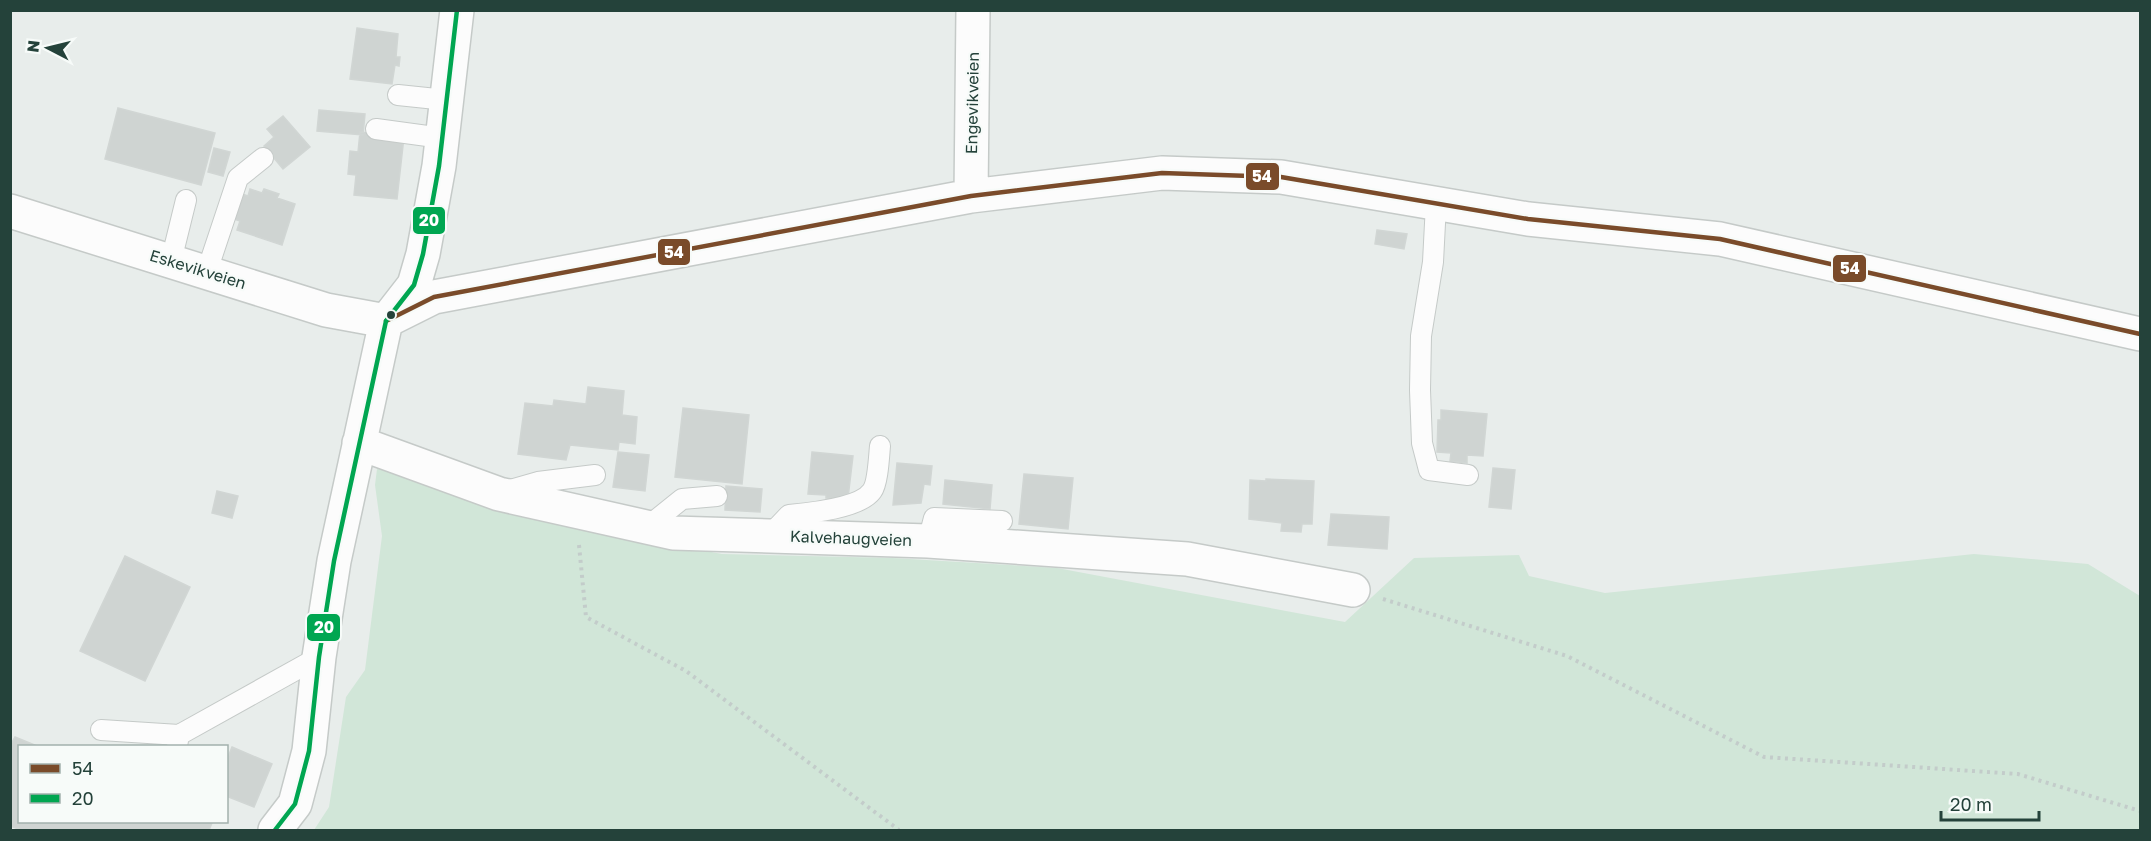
<svg xmlns="http://www.w3.org/2000/svg" width="2151" height="841" viewBox="0 0 2151 841" font-family="'Golos Text',sans-serif">
  <rect width="100%" height="100%" fill="#e8edeb"/>
  <!-- green -->
  <path fill="#d1e6d8" d="M378,461L556,523L722,554L893,558L1057,568L1345,622L1414,558L1519,555L1529,576L1605,593L1974,554L2088,564L2140,596V830H314L329,807L346,697L365,670L382,536L375,485Z"/>
  <!-- building -->
  <path fill="#cfd4d2" stroke="#d1d6d4" stroke-width="1.5" d="M357,28L398,34L396,57H400L399,66L395,65L392,84L350,79Z
    M118,108L215,133L201,185L105,159Z
    M319,110L365,114L363,135L317,131Z
    M283,116L310,147L283,169L264,146L274,137L267,129Z
    M360,132L404,137L397,199L354,195L356,175L348,174L350,151L358,152Z
    M214,148L230,152L223,176L208,172Z
    M250,189L262,193L264,189L279,194L277,198L295,204L282,245L237,230L240,221L228,217L236,192L248,196Z
    M1377,230L1407,234L1404,249L1375,244Z
    M588,387L624,391L622,415L637,417L635,444L619,442L618,450L570,445L566,460L518,454L525,403L553,406L554,400L586,404Z
    M683,408L749,415L742,484L675,477Z
    M1441,410L1487,414L1483,456L1467,455V463L1450,461L1451,453L1437,452L1438,420H1441Z
    M618,452L649,455L645,491L613,487Z
    M812,452L853,456L848,498L840,497V499L826,498V495L808,494Z
    M897,463L932,466L930,485L924,484L921,503L893,505Z
    M1493,468L1515,470L1511,509L1489,507Z
    M1024,474L1073,478L1068,529L1019,524Z
    M1266,479L1314,481L1312,524H1302L1301,532L1281,531L1282,523L1249,519L1250,480L1266,481Z
    M945,480L992,485L990,509L943,504Z
    M726,486L762,489L760,512L725,510Z
    M217,491L238,496L232,518L212,513Z
    M1331,514L1389,517L1387,549L1328,545Z
    M125,556L190,587L145,681L80,651Z
    M15,737L37,746H20V822H208L212,823L209,830H21L10,826V746Z
    M232,747L272,764L254,807L226,796V762Z"/>
  <g fill="none" stroke-linecap="round" stroke-linejoin="round">
    <!-- lane casing -->
    <g stroke="#c5cac8" stroke-width="22">
      <path id="lane" d="M398,95L446,100
        M376,129L442,138
        M1436,204L1433,262L1421,336L1420,390L1422,443L1429,470L1468,475
        M171,261L186,200
        M207,271L238,178L263,158
        M507,491L538,482L595,475
        M646,528L682,499L717,496
        M771,534L789,515C810,513 860,508 872,491C878,483 879,456 880,446
        M928,541L934,518L1002,521
        M101,730L179,735
        M177,746L179,735L319,657"/>
    </g>
    <!-- street casing -->
    <g stroke="#c5cac8" stroke-width="36">
      <path id="street" d="M971,196L973,10
        M10,211L326,310L386,321
        M386,321L434,297L971,196L1162,173L1281,177L1528,219L1720,239L2140,334
        M359,443L499,494L673,533L928,541L1187,559L1353,590
        M275,830L295,804L309,751L319,657L334,561L386,321L414,285L423,254L439,166L457,10"/>
    </g>
    <!-- path -->
    <path stroke="#c3ccca" stroke-width="4" stroke-dasharray="3 4.5" stroke-linecap="butt" d="M579,545L586,617L686,671L899,830
      M1383,599L1567,656L1764,757L2018,774L2140,811"/>
    <!-- lane -->
    <use href="#lane" stroke="#fcfcfc" stroke-width="20"/>
    <!-- street -->
    <use href="#street" stroke="#fcfcfc" stroke-width="33"/>
    <!-- bus-1 casing -->
    <g stroke="#f7fbf9" stroke-width="9">
      <path id="bus-1" d="M386,321L434,297L971,196L1162,173L1281,177L1528,219L1720,239L2140,334"/>
    </g>
    <!-- bus-2 casing -->
    <g stroke="#f7fbf9" stroke-width="9">
      <path id="bus-2" d="M275,830L295,804L309,751L319,657L334,561L386,321L414,285L423,254L439,166L457,10"/>
    </g>
    <!-- bus-1 -->
    <use href="#bus-1" stroke="#7a4b2a" stroke-width="4.5"/>
    <!-- bus-2 -->
    <use href="#bus-2" stroke="#00a651" stroke-width="4.5"/>
  </g>
  <!-- markers -->
  <circle fill="#24423a" stroke="#f7fbf9" stroke-width="2" cx="391" cy="315" r="5"/>
  <g text-anchor="middle" dominant-baseline="central" stroke-width="4.5" stroke-linejoin="round" paint-order="stroke">
    <!-- street labels -->
    <g font-size="16" fill="#24423a" stroke="#f7fbf9">
      <text transform="translate(972 103) rotate(-89)">Engevikveien</text>
      <text transform="translate(198 269) rotate(17)">Eskevikveien</text>
      <text transform="translate(851 538) rotate(2)">Kalvehaugveien</text>
    </g>
  </g>
  <g stroke="#f7fbf9" stroke-width="2">
    <rect x="1245" y="162" width="35" height="29" rx="6" fill="#7a4b2a"/>
    <rect x="412" y="206" width="34" height="29" rx="6" fill="#00a651"/>
    <rect x="657" y="238" width="34" height="28" rx="6" fill="#7a4b2a"/>
    <rect x="1832" y="254" width="35" height="29" rx="6" fill="#7a4b2a"/>
    <rect x="306" y="613" width="35" height="29" rx="6" fill="#00a651"/>
  </g>
  <g font-size="16" text-anchor="middle" font-weight="bold" fill="#fff">
    <text x="1262" y="182">54</text>
    <text x="429" y="226">20</text>
    <text x="674" y="258">54</text>
    <text x="1850" y="274">54</text>
    <text x="324" y="633">20</text>
  </g>
  <!-- border -->
  <rect width="2151" height="841" fill="none" stroke="#24423a" stroke-width="24"/>
  <!-- legend -->
  <rect x="18" y="745" width="210" height="78" fill="#f7fbf9" stroke="#a3b1ad" stroke-width="1.5"/>
  <rect x="30" y="764" width="30" height="9" fill="#7a4b2a" stroke="#a3b1ad" stroke-width="1.5"/>
  <text x="72" y="775" font-size="18" fill="#24423a">54</text>
  <rect x="30" y="794" width="30" height="9" fill="#00a651" stroke="#a3b1ad" stroke-width="1.5"/>
  <text x="72" y="805" font-size="18" fill="#24423a">20</text>
  <!-- north arrow -->
  <g transform="translate(48 48) rotate(277)" stroke="#f7fbf9" stroke-width="4.5" paint-order="stroke">
  <path d="M0-4.5L10 22L0 15L-10 22Z" fill="#24423a"/>
  <text y="-9" font-size="16" font-weight="bold" text-anchor="middle" fill="#24423a">N</text>
  </g>
  <!-- scale -->
  <path d="M1941 811v9h98v-9" fill="none" stroke="#24423a" stroke-width="3"/>
  <text x="1950" y="811" font-size="18" fill="#24423a" stroke="#f7fbf9" stroke-width="4.5" paint-order="stroke">20 m</text>
</svg>
